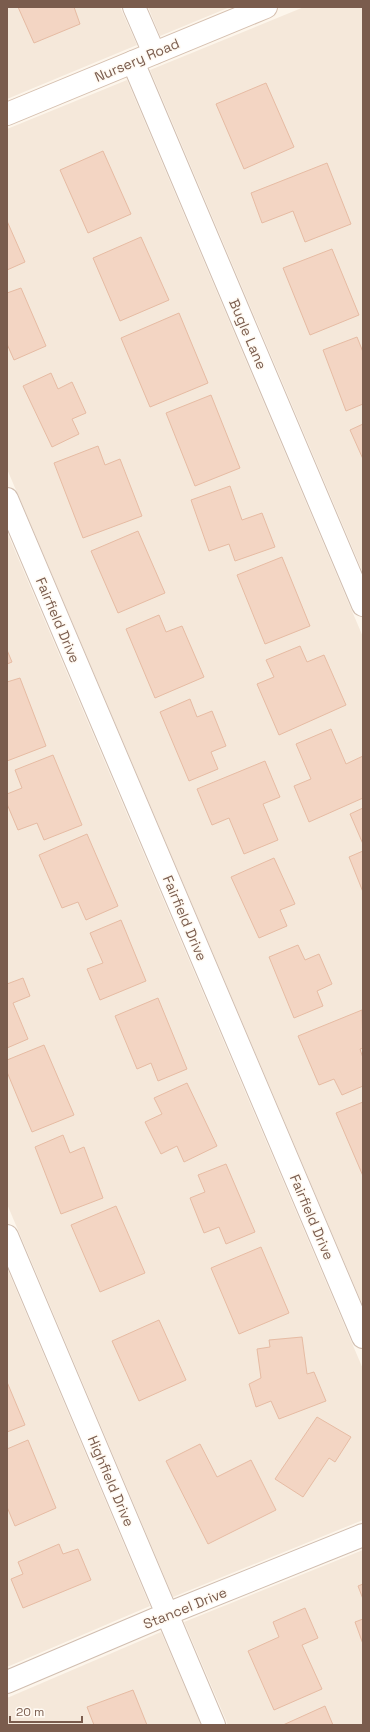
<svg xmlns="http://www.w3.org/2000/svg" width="370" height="1732" viewBox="0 0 370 1732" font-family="'Space Grotesk',sans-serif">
  <rect width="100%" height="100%" fill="#fdf6ec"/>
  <!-- residential -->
  <path fill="#f5e8da" d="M7,7H120L137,45L7,99Z
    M148,7H230L160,36Z
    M304,7H363V573L150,70Z
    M127,80L363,637V1306L7,469V129Z
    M7,532L363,1369V1520L173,1597L7,1204Z
    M7,1268L150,1606L7,1667Z
    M363,1550V1725H228L184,1622Z
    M161,1632L201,1725H7V1698Z"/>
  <!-- building -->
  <path fill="#f3d5c3" stroke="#e6bba3" d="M18,7H74L80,24L34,43Z
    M266,83L294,147L244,169L216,104Z
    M103,151L131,214L88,233L60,170Z
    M327,163L351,224L305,242L293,211L262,223L251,193Z
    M7,221L25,262L7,270Z
    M141,237L169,300L120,321L93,258Z
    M332,249L359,315L310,335L283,268Z
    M21,288L46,346L14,360L7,344V293Z
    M179,313L208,383L150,407L121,338Z
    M357,337L363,352V404L346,411L323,350Z
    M51,373L58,389L72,382L86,413L72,419L79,434L52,447L23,386Z
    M211,395L240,468L195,486L166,413Z
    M363,424V459L350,430Z
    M98,446L105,465L120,459L142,516L83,538L54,463Z
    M230,486L242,520L262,513L275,547L235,561L229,544L209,551L191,500Z
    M138,531L165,593L118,613L91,551Z
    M282,557L310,626L265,644L237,575Z
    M159,615L166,632L182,626L204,677L155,698L126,629Z
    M300,646L307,662L324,655L346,705L279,735L257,684L274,677L266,660Z
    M7,650L12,662L7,664Z
    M20,678L46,746L7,761V682Z
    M190,699L197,717L212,711L226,746L211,752L218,769L189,781L160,712Z
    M331,729L346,764L363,756V798L309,822L294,786L311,779L296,744Z
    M53,755L82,825L44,840L37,823L18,830L7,804V794L22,788L15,770Z
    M265,761L280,797L263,804L278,840L244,854L229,818L212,825L197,789Z
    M363,808V844L350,814Z
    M87,834L118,906L86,920L78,902L62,908L39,855Z
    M363,851V892L349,857Z
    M274,858L295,904L280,910L287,926L259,938L231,877Z
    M121,920L146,981L100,1000L87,969L103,963L90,933Z
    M298,945L305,960L319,954L332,984L317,991L323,1006L294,1018L269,957Z
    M23,978L30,996L13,1003L28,1039L7,1048V984Z
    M158,998L187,1069L158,1081L151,1063L137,1069L115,1016Z
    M362,1010L363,1048L360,1049L363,1058V1086L342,1095L334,1079L319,1085L298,1036Z
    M44,1045L74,1115L32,1132L7,1072V1060Z
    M187,1083L217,1146L184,1162L177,1146L161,1154L145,1122L162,1114L154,1098Z
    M363,1102V1176L336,1113Z
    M63,1135L70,1153L84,1147L103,1198L61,1214L35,1147Z
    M226,1164L255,1232L226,1244L219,1227L204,1233L190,1198L205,1192L198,1175Z
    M116,1206L145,1273L100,1292L71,1225Z
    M261,1247L289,1313L239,1334L211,1268Z
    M159,1320L186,1380L139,1401L112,1341Z
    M302,1337L307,1374L314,1372L326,1401L279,1419L271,1401L256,1407L249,1384L261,1378L257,1349L270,1347L269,1340Z
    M7,1382L25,1425L7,1432Z
    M317,1417L351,1437L335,1462L329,1458L303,1497L275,1479Z
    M28,1440L56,1508L15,1526L7,1507V1449Z
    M200,1444L217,1477L251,1460L276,1510L208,1544L166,1461Z
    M59,1544L63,1554L78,1549L91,1580L23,1608L11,1579L23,1574L18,1562Z
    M363,1584V1599L358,1586Z
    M305,1608L318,1638L302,1645L322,1689L274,1710L248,1651L279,1637L273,1622Z
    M363,1619V1644L355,1622Z
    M133,1690L147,1725H94L87,1707Z
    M325,1706L333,1725H283Z"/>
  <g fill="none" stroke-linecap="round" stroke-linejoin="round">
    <!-- street casing -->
    <g stroke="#d1beb0" stroke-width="24">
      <path id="street" d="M134,7L154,53
        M133,62L363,605
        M7,499L363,1337
        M7,1236L214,1725
        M7,1682L167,1614L363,1535"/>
    </g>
    <!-- secondary casing -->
    <g stroke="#d6c0b0" stroke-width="24">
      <path id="secondary" d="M7,114L266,7"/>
    </g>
    <!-- street -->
    <use href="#street" stroke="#fff" stroke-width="22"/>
    <!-- secondary -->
    <use href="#secondary" stroke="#fff" stroke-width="22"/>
  </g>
  <g text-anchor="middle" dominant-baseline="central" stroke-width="3" stroke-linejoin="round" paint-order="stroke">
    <!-- street labels -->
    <g font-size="14" fill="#7a5c4d" stroke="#fffaf3">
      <text transform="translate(137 60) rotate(-23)">Nursery Road</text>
      <text transform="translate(248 334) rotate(67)">Bugle Lane</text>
      <text transform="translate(58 620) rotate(67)">Fairfield Drive</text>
      <text transform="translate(185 918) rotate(67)">Fairfield Drive</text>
      <text transform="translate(312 1217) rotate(67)">Fairfield Drive</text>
      <text transform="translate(111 1481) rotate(67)">Highfield Drive</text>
      <text transform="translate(185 1608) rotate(-22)">Stancel Drive</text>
    </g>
  </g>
  <!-- border -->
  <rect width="370" height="1732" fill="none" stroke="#7a5c4d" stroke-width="16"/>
  <!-- scale -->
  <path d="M10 1716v6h72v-6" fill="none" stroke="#7a5c4d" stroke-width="2"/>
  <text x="16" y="1716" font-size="12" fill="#7a5c4d" stroke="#fffaf3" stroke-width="3" paint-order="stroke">20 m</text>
</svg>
